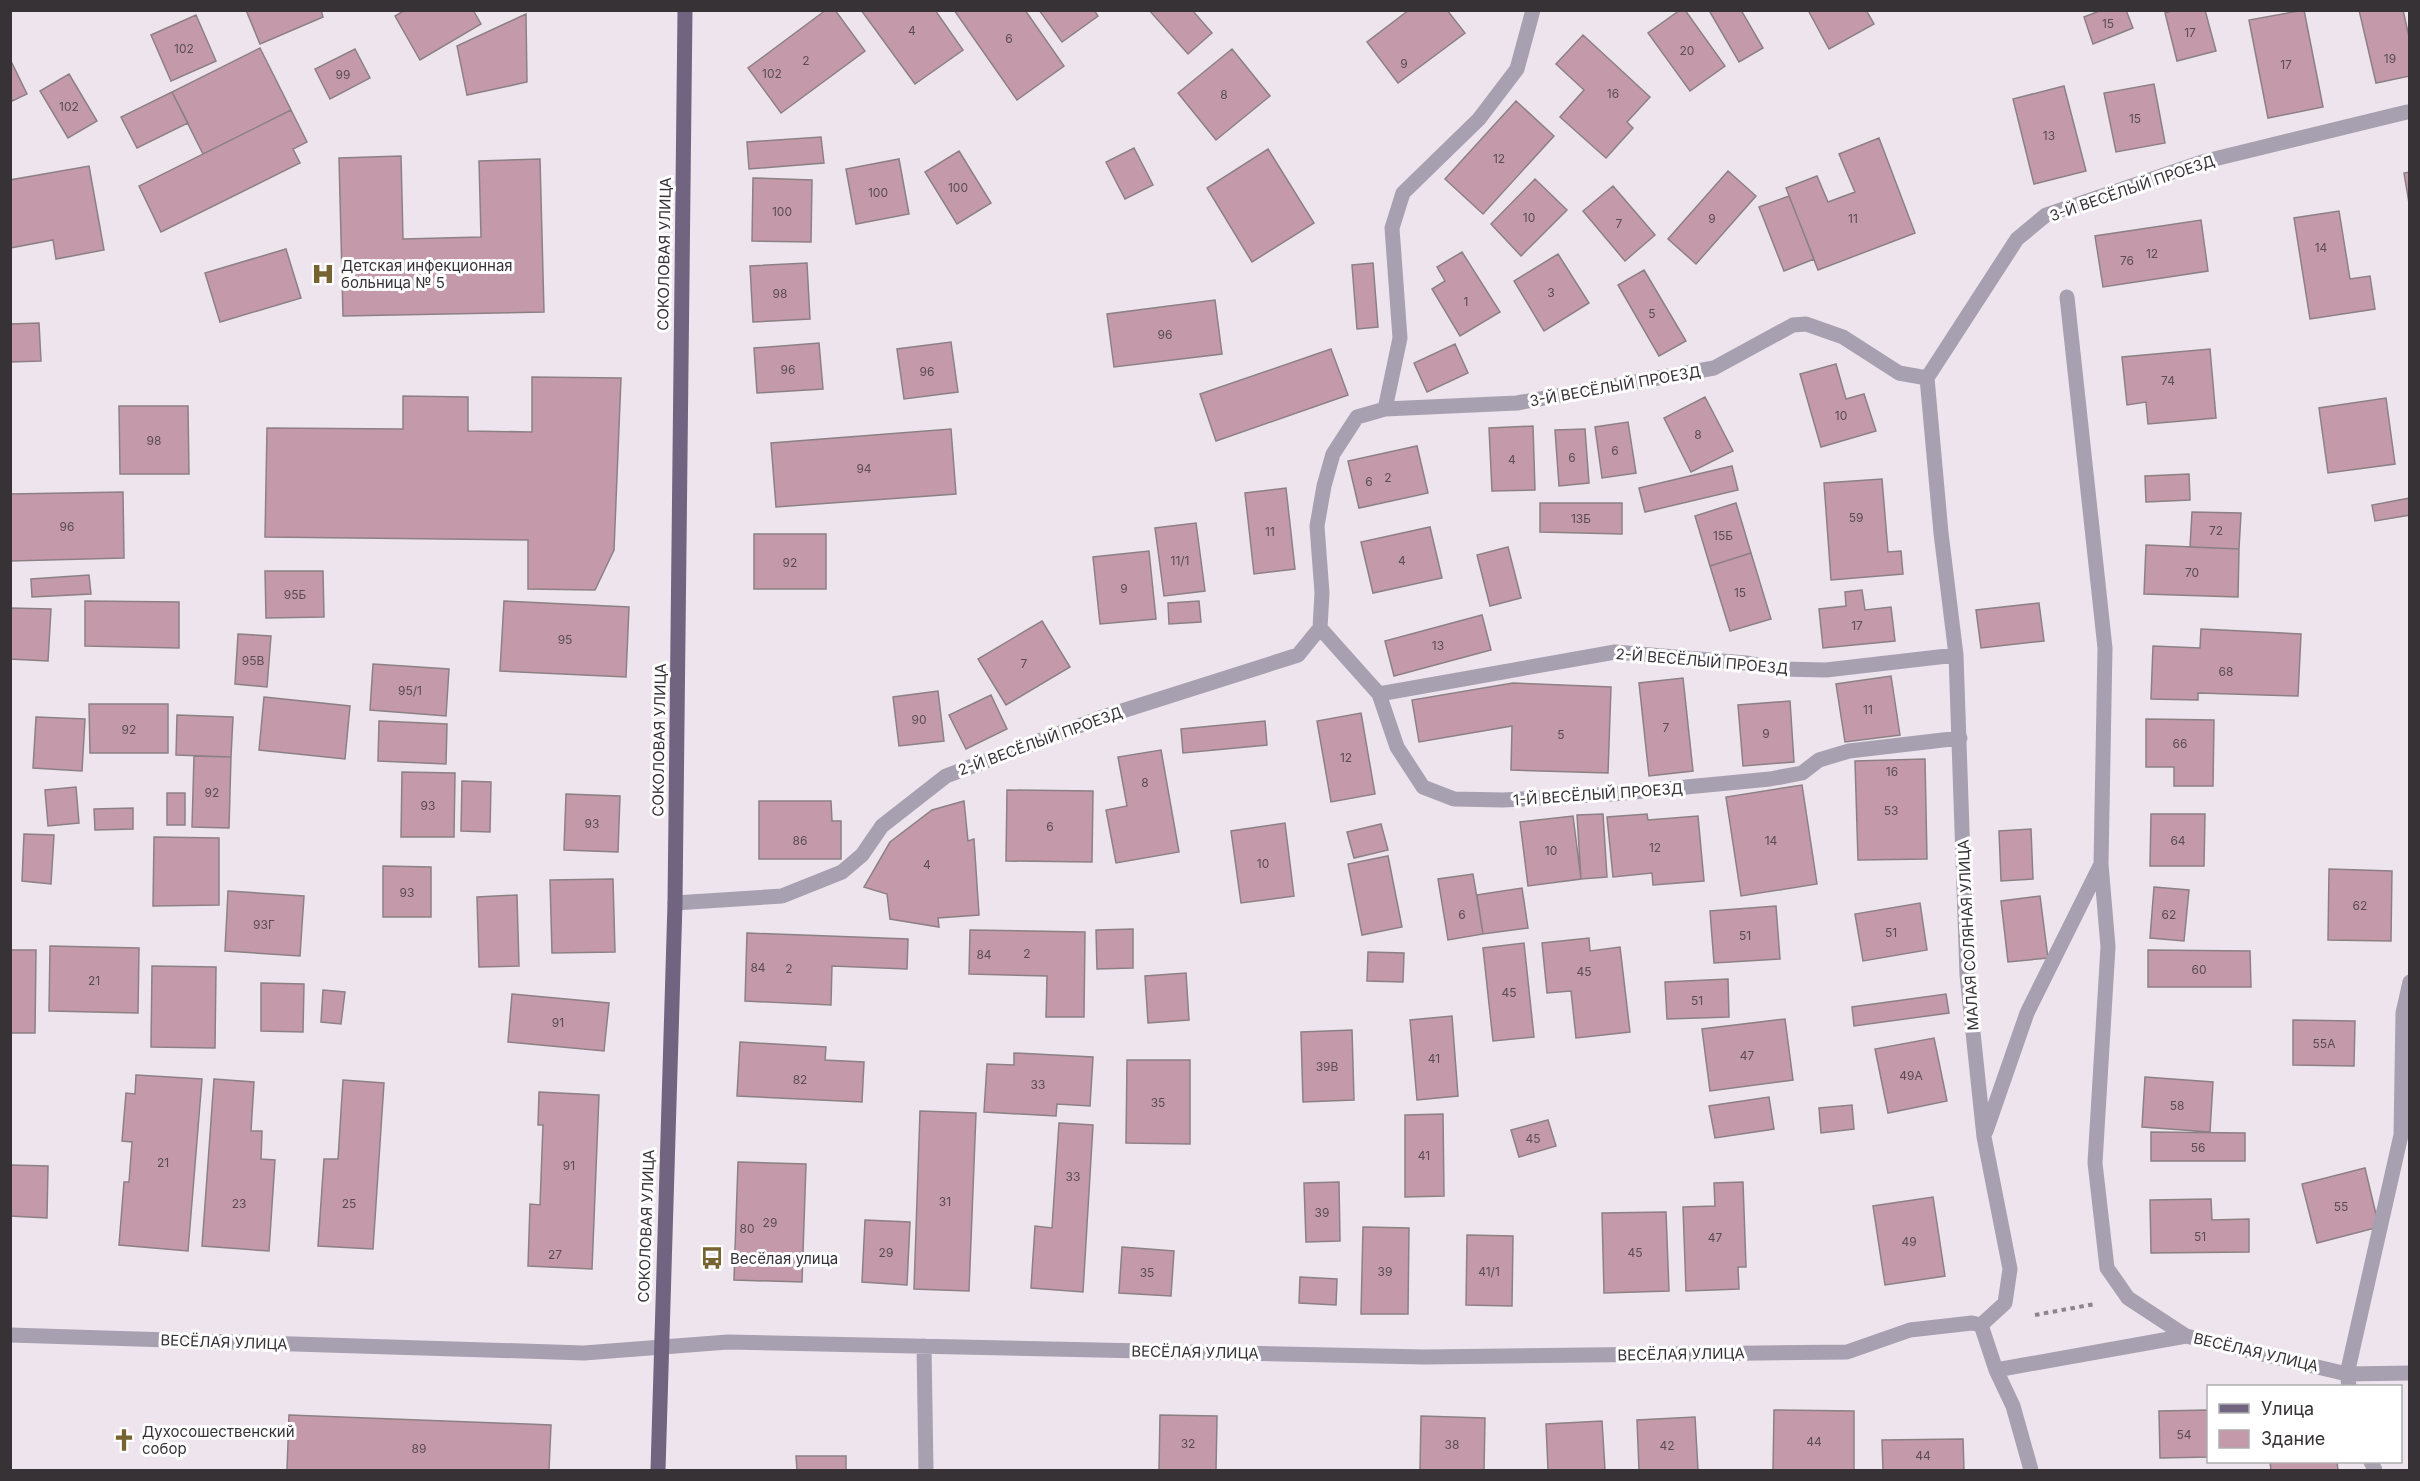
<svg xmlns="http://www.w3.org/2000/svg" width="2420" height="1481" viewBox="0 0 2420 1481" font-family="Inter,sans-serif">
  <rect width="100%" height="100%" fill="#eee4ed"/>
  <!-- building -->
  <path fill="#c49aab" stroke="#8c8084" stroke-width="1.5" d="M246,10H321L323,17L260,44Z
    M405,10H473L481,24L420,60L395,16Z
    M826,10H835L865,51L781,113L748,68Z
    M861,10H935L963,50L915,84Z
    M954,10H1025L1064,66L1017,100Z
    M1039,10H1094L1098,16L1062,42Z
    M1149,10H1192L1212,33L1188,54Z
    M1409,10H1447L1465,33L1398,83L1367,42Z
    M1680,10H1685L1725,66L1690,91L1648,33Z
    M1712,10H1741L1763,48L1739,62L1710,12Z
    M1808,10H1866L1874,24L1829,49Z
    M2102,10H2126L2133,28L2093,44L2084,17Z
    M2174,10H2205L2216,51L2177,61L2165,13Z
    M2304,10L2323,107L2268,118L2249,20Z
    M2359,10H2403L2410,41V76L2376,83Z
    M526,14L527,82L467,95L457,46Z
    M196,15L216,61L171,81L151,35Z
    M1583,35L1650,97L1627,122L1633,128L1606,158L1560,117L1584,90L1556,64Z
    M260,48L291,110L203,154L172,92Z
    M355,49L370,78L330,99L315,69Z
    M1232,49L1270,96L1216,140L1178,93Z
    M10,59L27,94L10,102Z
    M69,74L97,121L68,138L40,91Z
    M2154,84L2165,143L2116,152L2104,93Z
    M2064,86L2086,171L2034,184L2013,99Z
    M172,92L188,123L137,148L121,117Z
    M1516,101L1554,136L1483,214L1445,179Z
    M291,110L307,142L293,149L300,163L161,232L139,186Z
    M821,137L824,163L749,169L747,142Z
    M1879,138L1915,233L1818,270L1786,188L1817,176L1828,202L1855,192L1839,154Z
    M1134,148L1153,185L1125,199L1106,162Z
    M1268,149L1314,223L1252,262L1207,188Z
    M959,151L991,203L957,224L925,172Z
    M401,156L403,239L481,237L479,161L540,159L544,312L343,316L339,158Z
    M899,159L909,214L856,224L846,169Z
    M89,166L104,250L56,259L53,240L10,248V180Z
    M1728,171L1756,196L1696,264L1668,239Z
    M2410,172V209L2404,173Z
    M753,178L812,180L811,242L752,241Z
    M1535,179L1567,210L1521,256L1491,224Z
    M1613,186L1655,235L1625,261L1583,211Z
    M1789,196L1814,259L1784,271L1759,207Z
    M2339,211L2350,279L2370,276L2375,309L2310,319L2294,218Z
    M2201,220L2208,271L2103,287L2095,236Z
    M286,249L301,298L220,322L205,273Z
    M1462,252L1500,312L1460,336L1432,289L1445,281L1437,267Z
    M1558,254L1589,303L1544,331L1514,281Z
    M807,263L810,319L753,322L750,266Z
    M1373,263L1378,327L1357,329L1352,265Z
    M1644,270L1686,341L1659,356L1618,285Z
    M1215,300L1222,354L1114,367L1107,314Z
    M39,323L41,361L10,362V324Z
    M951,342L958,392L904,399L897,349Z
    M819,343L823,389L757,393L754,348Z
    M1455,344L1468,373L1427,392L1414,363Z
    M1331,349L1348,395L1216,441L1200,394Z
    M2210,349L2216,418L2148,424L2146,402L2127,405L2122,357Z
    M1836,364L1846,399L1864,394L1876,431L1821,447L1800,374Z
    M532,377L621,378L614,550L595,590L528,589V540L265,537L267,428L403,429V396L468,397V431L532,432Z
    M1705,397L1733,451L1691,472L1664,418Z
    M2386,398L2395,464L2328,473L2319,408Z
    M119,406H188L189,474H120Z
    M1628,422L1636,473L1602,478L1595,427Z
    M1533,426L1535,490L1492,491L1489,428Z
    M951,429L956,494L776,507L771,443Z
    M1585,429L1589,483L1559,486L1555,430Z
    M1417,446L1428,493L1359,508L1348,461Z
    M1732,466L1738,490L1645,512L1639,488Z
    M2189,474L2190,500L2146,502L2145,476Z
    M1882,479L1888,552L1901,551L1903,574L1831,580L1824,483Z
    M1286,488L1295,569L1254,574L1245,493Z
    M123,492L124,558L10,561V494Z
    M2410,498V515L2375,521L2372,505Z
    M1540,503H1622V534L1540,532Z
    M1736,503L1751,553L1710,566L1695,516Z
    M2192,512L2241,513L2239,549L2190,547Z
    M1196,523L1205,591L1164,596L1155,528Z
    M1430,527L1442,578L1373,593L1361,542Z
    M754,534H826V589H754Z
    M2146,545L2239,549L2238,597L2144,594Z
    M1508,547L1521,598L1490,606L1477,555Z
    M1149,551L1156,619L1100,624L1093,557Z
    M1751,553L1771,619L1730,631L1710,566Z
    M265,571H323L324,617L266,618Z
    M89,575L91,594L32,597L31,579Z
    M1862,590L1865,610L1891,607L1895,641L1823,648L1819,609L1846,606L1845,592Z
    M85,601L179,602V648L85,646Z
    M504,601L629,607L626,677L500,671Z
    M1199,601L1201,622L1169,624L1168,603Z
    M2039,603L2044,641L1981,648L1976,610Z
    M10,608L51,609L48,661L10,659Z
    M1482,615L1491,650L1394,676L1385,641Z
    M1042,621L1070,667L1006,705L978,659Z
    M2201,629L2301,634L2298,696L2198,693V700L2151,699L2153,646L2200,648Z
    M238,634L271,636L267,687L235,684Z
    M373,664L449,669L446,716L370,710Z
    M1891,676L1900,735L1845,742L1836,684Z
    M1683,678L1693,771L1649,776L1639,683Z
    M1513,683L1611,687L1608,773L1511,770L1512,726L1419,742L1412,700Z
    M938,691L944,741L899,746L893,697Z
    M991,695L1007,729L966,749L949,715Z
    M264,697L350,706L345,759L259,750Z
    M1790,701L1794,762L1743,766L1738,705Z
    M89,704H168V753H90Z
    M1361,713L1375,794L1331,802L1317,721Z
    M177,715L233,717L231,757L176,755Z
    M36,717L85,719L82,771L33,768Z
    M2146,719L2214,720L2213,786H2174V767H2146Z
    M379,721L447,724L446,764L378,761Z
    M1265,721L1267,745L1183,753L1181,729Z
    M1161,750L1179,852L1116,863L1106,810L1127,806L1118,757Z
    M194,756L231,757L229,828L192,827Z
    M1925,759L1927,859L1858,860L1855,761Z
    M402,772L455,773L454,837H401Z
    M462,781L491,782L490,832L461,831Z
    M1802,785L1817,884L1741,896L1726,797Z
    M76,787L79,823L48,826L45,790Z
    M1007,790L1093,791L1092,862L1006,861Z
    M167,793H185V825H167Z
    M566,794L620,796L618,852L564,850Z
    M759,801H831L832,821H841V859H759Z
    M964,801L968,841L974,839L979,915L938,918L939,927L890,919L887,894L864,887L890,842L932,810Z
    M133,808V829L95,830L94,809Z
    M1603,814L1607,877L1581,879L1577,815Z
    M1647,814L1648,820L1698,816L1704,881L1653,885L1652,873L1613,877L1607,817Z
    M2151,814H2205L2204,866H2150Z
    M1573,816L1581,879L1528,886L1520,822Z
    M1285,823L1294,896L1241,903L1231,831Z
    M1381,824L1388,850L1354,858L1347,832Z
    M2031,829L2033,879L2001,881L1999,831Z
    M24,834L54,835L51,884L22,881Z
    M154,837L219,838V905L153,906Z
    M1388,856L1402,927L1362,935L1348,864Z
    M383,866L431,867V917H383Z
    M2329,869L2392,871L2391,941L2328,940Z
    M1473,874L1483,934L1448,940L1438,879Z
    M613,879L615,952L552,953L550,880Z
    M2154,887L2189,890L2184,941L2150,938Z
    M1522,888L1528,928L1483,934L1477,895Z
    M228,891L304,896L300,956L225,951Z
    M517,895L519,966L479,967L477,897Z
    M2040,896L2048,958L2008,962L2001,901Z
    M1920,903L1927,950L1863,961L1855,914Z
    M1776,906L1780,959L1714,963L1710,911Z
    M1133,929V968L1097,969L1096,930Z
    M970,930L1085,932L1084,1017H1046L1047,976L969,974Z
    M747,933L908,939L907,969L832,966L831,1005L745,1001Z
    M1589,938L1590,951L1620,947L1630,1032L1576,1038L1571,991L1547,993L1542,943Z
    M1524,943L1534,1037L1493,1041L1483,948Z
    M50,946L139,948L138,1013L49,1011Z
    M10,950H36L35,1033H10Z
    M2148,950L2250,951L2251,987H2148Z
    M1368,952L1404,953L1403,982L1367,981Z
    M152,966L216,967L215,1048L151,1047Z
    M1186,973L1189,1020L1148,1023L1145,976Z
    M1728,979L1729,1017L1667,1019L1665,982Z
    M261,983L304,984L303,1032L261,1031Z
    M323,990L345,992L341,1024L321,1022Z
    M512,994L609,1003L604,1051L508,1042Z
    M1946,994L1949,1013L1854,1026L1852,1007Z
    M1452,1016L1458,1096L1417,1100L1410,1020Z
    M1785,1019L1793,1080L1710,1091L1702,1029Z
    M2293,1020L2355,1021L2354,1066L2293,1065Z
    M1352,1030L1354,1100L1303,1102L1301,1032Z
    M1934,1038L1947,1101L1888,1113L1875,1049Z
    M740,1042L826,1047L825,1060L864,1062L862,1102L737,1096Z
    M1014,1053L1093,1057L1090,1106L1057,1104L1056,1116L984,1112L987,1064L1014,1065Z
    M1127,1060H1190V1144L1126,1143Z
    M136,1075L202,1079L188,1251L119,1245L124,1182H129L132,1142L122,1141L126,1093L135,1094Z
    M2145,1077L2213,1082L2210,1132L2142,1127Z
    M214,1079L254,1082L251,1131H262L261,1159L275,1160L269,1251L202,1246Z
    M343,1080L384,1083L373,1249L318,1246L324,1159H338Z
    M539,1092L599,1095L592,1269L528,1266L530,1204L540,1205L543,1125H538Z
    M1769,1097L1774,1129L1715,1138L1709,1106Z
    M1852,1105L1854,1129L1821,1133L1819,1108Z
    M920,1111L976,1113L969,1291L914,1289Z
    M1443,1114L1444,1196L1405,1197V1115Z
    M1548,1120L1556,1146L1519,1157L1511,1130Z
    M1059,1123L1093,1125L1083,1292L1031,1288L1035,1226L1052,1228Z
    M2151,1132L2245,1133V1161H2151Z
    M738,1162L806,1164L802,1282L734,1280Z
    M10,1165L48,1166L47,1218L10,1216Z
    M2365,1168L2379,1227L2317,1243L2302,1184Z
    M1339,1182L1340,1241L1306,1242L1304,1183Z
    M1743,1182L1746,1267H1738L1739,1289L1686,1291L1683,1207L1715,1206L1714,1183Z
    M1933,1197L1945,1276L1885,1285L1873,1206Z
    M2211,1199L2212,1220L2249,1219V1252L2151,1253L2150,1200Z
    M1666,1212L1669,1291L1604,1293L1602,1213Z
    M865,1220L910,1222L907,1285L862,1282Z
    M1363,1227L1409,1228L1408,1314H1361Z
    M1467,1235L1513,1236L1512,1306L1466,1305Z
    M1122,1247L1174,1251L1171,1296L1119,1293Z
    M1300,1277L1337,1279L1336,1305L1299,1303Z
    M1774,1410L1854,1411V1470H1773Z
    M2208,1410V1457L2160,1458L2159,1411Z
    M289,1415L551,1425L549,1470H287Z
    M1160,1415L1217,1416L1216,1470H1159Z
    M1421,1416L1485,1418L1484,1470H1420Z
    M1695,1417L1698,1470H1639L1637,1420Z
    M1602,1421L1605,1470H1548L1546,1424Z
    M1963,1439L1964,1470H1883L1882,1440Z
    M796,1456H846V1470H797Z
    M2270,1462H2337L2338,1470H2271Z"/>
  <g fill="none" stroke-linecap="round" stroke-linejoin="round">
    <!-- path -->
    <path stroke="#8b848a" stroke-width="4" stroke-dasharray="4.5 4.5" stroke-linecap="butt" d="M2035,1315L2095,1304"/>
    <!-- minor -->
    <path stroke="#a7a0b0" stroke-width="15" d="M1927,378L1941,533L1956,655L1967,975L1984,1137L2010,1269L2005,1303L1981,1325
      M1927,378L2017,239L2046,215L2202,162L2407,112
      M1385,409L1400,338L1392,228L1403,193L1479,119L1517,69L1533,10
      M1320,628L1322,593L1317,526L1324,486L1333,454L1357,417L1385,409L1517,403L1714,368L1793,325L1806,324L1843,337L1899,373L1927,378
      M1320,628L1379,694L1397,747L1423,787L1454,799L1503,800L1613,794L1770,779L1802,773L1819,760L1849,751L1960,738
      M1379,694L1615,652L1746,663L1780,669L1826,670L1956,655
      M2101,864L2108,947L2095,1163L2107,1268L2128,1298L2186,1336
      M675,903L782,896L842,872L862,855L882,826L946,776L1100,718L1298,655L1320,628
      M1986,1131L2027,1013L2101,864L2105,648L2067,297
      M1981,1325L1996,1370L2013,1406L2031,1470
      M10,1335L584,1353L728,1342L1425,1357L1847,1352L1910,1330L1972,1323L1981,1325
      M924,1346L926,1470
      M1996,1370L2186,1336L2347,1374L2410,1373
      M2349,1386L2347,1374L2401,1135L2403,1013L2410,982
      M2371,1462L2375,1470"/>
    <!-- major -->
    <path stroke="#706480" stroke-width="15" d="M658,1470L675,903L685,10"/>
  </g>
  <!-- icons -->
  <defs>
    <g id="hospital-bare" transform="scale(1.8)"><path d="M-5-5h3v3.5h4V-5h3V5h-3V1.5h-4V5h-3Z" fill="#766331" stroke="#fff" stroke-width="2.5" paint-order="stroke"/></g>
    <g id="bus-bare" transform="scale(1.8)"><path d="M-5-6H5V4H4V6H2V4H-2V6H-4V4H-5ZM-3.5-4V0h7V-4ZM-3.5 1.2v1.5H-2V1.2ZM2 1.2v1.5H3.5V1.2Z" fill="#766331" stroke="#fff" stroke-width="2.5" paint-order="stroke"/></g>
    <g id="church-bare" transform="scale(1.8)"><path d="M-1.2-6h2.4v3.5h3.3v2.4h-3.3V6h-2.4V-.1h-3.3v-2.4h3.3Z" fill="#766331" stroke="#fff" stroke-width="2.5" paint-order="stroke"/></g>
  </defs>
  <g fill-rule="evenodd">
    <use href="#hospital-bare" x="323" y="274"/>
    <use href="#bus-bare" x="712" y="1258"/>
    <use href="#church-bare" x="124" y="1440"/>
  </g>
  <g text-anchor="middle" dominant-baseline="central" stroke-width="6" stroke-linejoin="round" paint-order="stroke">
    <!-- number labels -->
    <g font-size="12" fill="#5a4c53">
      <text x="2108" y="23">15</text>
      <text x="912" y="30">4</text>
      <text x="2190" y="32">17</text>
      <text x="1009" y="38">6</text>
      <text x="184" y="48">102</text>
      <text x="1687" y="50">20</text>
      <text x="2390" y="58">19</text>
      <text x="806" y="60">2</text>
      <text x="1404" y="63">9</text>
      <text x="2286" y="64">17</text>
      <text x="772" y="73">102</text>
      <text x="343" y="74">99</text>
      <text x="1613" y="93">16</text>
      <text x="1224" y="94">8</text>
      <text x="69" y="106">102</text>
      <text x="2135" y="118">15</text>
      <text x="2049" y="135">13</text>
      <text x="1499" y="158">12</text>
      <text x="958" y="187">100</text>
      <text x="878" y="192">100</text>
      <text x="782" y="211">100</text>
      <text x="1529" y="217">10</text>
      <text x="1712" y="218">9</text>
      <text x="1853" y="218">11</text>
      <text x="1619" y="223">7</text>
      <text x="2321" y="247">14</text>
      <text x="2152" y="253">12</text>
      <text x="2127" y="260">76</text>
      <text x="1551" y="292">3</text>
      <text x="780" y="293">98</text>
      <text x="1466" y="301">1</text>
      <text x="1652" y="313">5</text>
      <text x="1165" y="334">96</text>
      <text x="788" y="369">96</text>
      <text x="927" y="371">96</text>
      <text x="2168" y="380">74</text>
      <text x="1841" y="415">10</text>
      <text x="1698" y="434">8</text>
      <text x="154" y="440">98</text>
      <text x="1615" y="450">6</text>
      <text x="1572" y="457">6</text>
      <text x="1512" y="459">4</text>
      <text x="864" y="468">94</text>
      <text x="1388" y="477">2</text>
      <text x="1369" y="481">6</text>
      <text x="1856" y="517">59</text>
      <text x="1581" y="518">13Б</text>
      <text x="67" y="526">96</text>
      <text x="2216" y="530">72</text>
      <text x="1270" y="531">11</text>
      <text x="1723" y="535">15Б</text>
      <text x="1180" y="560">11/1</text>
      <text x="1402" y="560">4</text>
      <text x="790" y="562">92</text>
      <text x="2192" y="572">70</text>
      <text x="1124" y="588">9</text>
      <text x="1740" y="592">15</text>
      <text x="295" y="594">95Б</text>
      <text x="1857" y="625">17</text>
      <text x="565" y="639">95</text>
      <text x="1438" y="645">13</text>
      <text x="253" y="660">95В</text>
      <text x="1024" y="663">7</text>
      <text x="2226" y="671">68</text>
      <text x="410" y="690">95/1</text>
      <text x="1868" y="709">11</text>
      <text x="919" y="719">90</text>
      <text x="1666" y="727">7</text>
      <text x="129" y="729">92</text>
      <text x="1766" y="733">9</text>
      <text x="1561" y="734">5</text>
      <text x="2180" y="743">66</text>
      <text x="1346" y="757">12</text>
      <text x="1892" y="771">16</text>
      <text x="1145" y="782">8</text>
      <text x="212" y="792">92</text>
      <text x="428" y="805">93</text>
      <text x="1891" y="810">53</text>
      <text x="592" y="823">93</text>
      <text x="1050" y="826">6</text>
      <text x="800" y="840">86</text>
      <text x="1771" y="840">14</text>
      <text x="2178" y="840">64</text>
      <text x="1655" y="847">12</text>
      <text x="1551" y="850">10</text>
      <text x="1263" y="863">10</text>
      <text x="927" y="864">4</text>
      <text x="407" y="892">93</text>
      <text x="2360" y="905">62</text>
      <text x="1462" y="914">6</text>
      <text x="2169" y="914">62</text>
      <text x="264" y="924">93Г</text>
      <text x="1891" y="932">51</text>
      <text x="1745" y="935">51</text>
      <text x="1027" y="953">2</text>
      <text x="984" y="954">84</text>
      <text x="758" y="967">84</text>
      <text x="789" y="968">2</text>
      <text x="2199" y="969">60</text>
      <text x="1584" y="971">45</text>
      <text x="94" y="980">21</text>
      <text x="1509" y="992">45</text>
      <text x="1697" y="1000">51</text>
      <text x="558" y="1022">91</text>
      <text x="2324" y="1043">55А</text>
      <text x="1747" y="1055">47</text>
      <text x="1434" y="1058">41</text>
      <text x="1327" y="1066">39В</text>
      <text x="1911" y="1075">49А</text>
      <text x="800" y="1079">82</text>
      <text x="1038" y="1084">33</text>
      <text x="1158" y="1102">35</text>
      <text x="2177" y="1105">58</text>
      <text x="1533" y="1138">45</text>
      <text x="2198" y="1147">56</text>
      <text x="1424" y="1155">41</text>
      <text x="163" y="1162">21</text>
      <text x="569" y="1165">91</text>
      <text x="1073" y="1176">33</text>
      <text x="945" y="1201">31</text>
      <text x="239" y="1203">23</text>
      <text x="349" y="1203">25</text>
      <text x="2341" y="1206">55</text>
      <text x="1322" y="1212">39</text>
      <text x="770" y="1222">29</text>
      <text x="747" y="1228">80</text>
      <text x="2200" y="1236">51</text>
      <text x="1715" y="1237">47</text>
      <text x="1909" y="1241">49</text>
      <text x="886" y="1252">29</text>
      <text x="1635" y="1252">45</text>
      <text x="555" y="1254">27</text>
      <text x="1385" y="1271">39</text>
      <text x="1489" y="1271">41/1</text>
      <text x="1147" y="1272">35</text>
      <text x="2184" y="1434">54</text>
      <text x="1814" y="1441">44</text>
      <text x="1188" y="1443">32</text>
      <text x="1452" y="1444">38</text>
      <text x="1667" y="1445">42</text>
      <text x="419" y="1448">89</text>
      <text x="1923" y="1455">44</text>
    </g>
    <!-- street labels -->
    <g font-size="15" fill="#363236" stroke="#fff">
      <text transform="translate(2132 188) rotate(-19)">3-Й ВЕСЁЛЫЙ ПРОЕЗД</text>
      <text transform="translate(664 254) rotate(-89)">СОКОЛОВАЯ УЛИЦА</text>
      <text transform="translate(1615 386) rotate(-10)">3-Й ВЕСЁЛЫЙ ПРОЕЗД</text>
      <text transform="translate(1702 661) rotate(5)">2-Й ВЕСЁЛЫЙ ПРОЕЗД</text>
      <text transform="translate(659 740) rotate(-89)">СОКОЛОВАЯ УЛИЦА</text>
      <text transform="translate(1040 741) rotate(-20)">2-Й ВЕСЁЛЫЙ ПРОЕЗД</text>
      <text transform="translate(1598 794) rotate(-4)">1-Й ВЕСЁЛЫЙ ПРОЕЗД</text>
      <text transform="translate(1968 935) rotate(-93)">МАЛАЯ СОЛЯНАЯ УЛИЦА</text>
      <text transform="translate(646 1226) rotate(-88)">СОКОЛОВАЯ УЛИЦА</text>
      <text transform="translate(224 1342) rotate(2)">ВЕСЁЛАЯ УЛИЦА</text>
      <text transform="translate(1195 1352) rotate(1)">ВЕСЁЛАЯ УЛИЦА</text>
      <text transform="translate(2256 1352) rotate(13)">ВЕСЁЛАЯ УЛИЦА</text>
      <text transform="translate(1681 1354) rotate(-1)">ВЕСЁЛАЯ УЛИЦА</text>
    </g>
    <!-- poi labels -->
    <g font-size="15" fill="#363236" stroke="#fff" text-anchor="start">
      <text x="341" y="265">Детская инфекционная<tspan x="341" dy="17">больница № 5</tspan></text>
      <text x="730" y="1258">Весёлая улица</text>
      <text x="142" y="1431">Духосошественский<tspan x="142" dy="17">собор</tspan></text>
    </g>
  </g>
  <!-- border -->
  <rect width="2420" height="1481" fill="none" stroke="#363236" stroke-width="24"/>
  <!-- legend -->
  <rect x="2207" y="1385" width="195" height="78" fill="#ffffff" stroke="#afadaf" stroke-width="1.5"/>
  <rect x="2219" y="1404" width="30" height="9" fill="#706480" stroke="#afadaf" stroke-width="1.5"/>
  <text x="2261" y="1415" font-size="18" fill="#363236">Улица</text>
  <rect x="2219" y="1430" width="30" height="18" fill="#c49aab" stroke="#afadaf" stroke-width="1.5"/>
  <text x="2261" y="1445" font-size="18" fill="#363236">Здание</text>
</svg>
